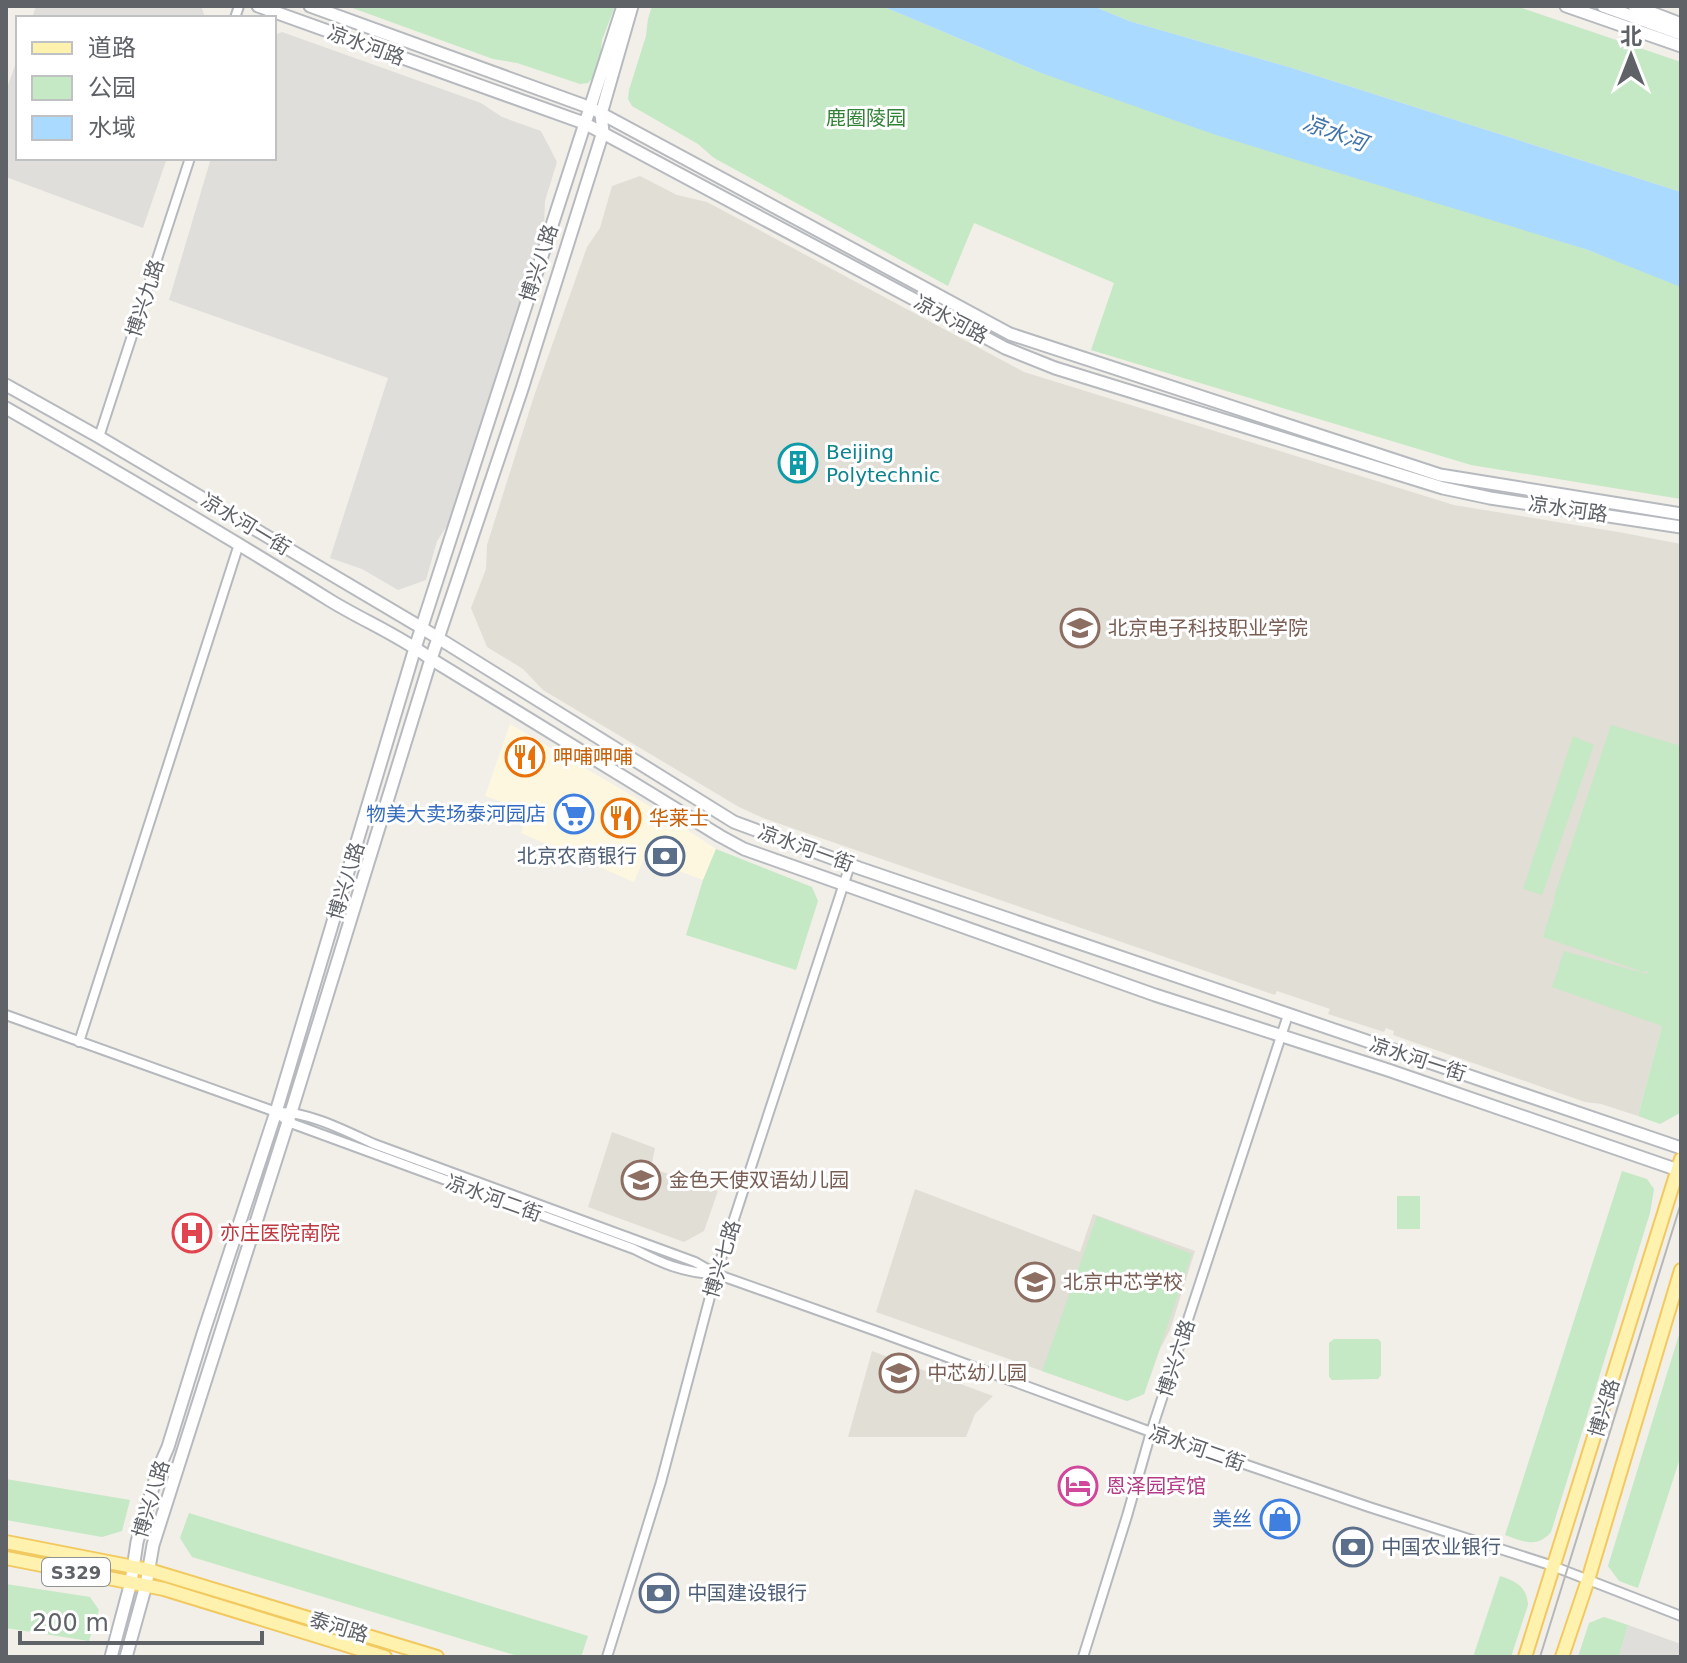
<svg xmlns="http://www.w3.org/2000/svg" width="1687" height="1663" viewBox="0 0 1687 1663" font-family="'DejaVu Sans','Noto Sans SC',sans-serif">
  <rect width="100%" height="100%" fill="#f1efe8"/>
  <!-- commercial -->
  <path fill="#fef7e0" d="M510,724L658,811L716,849L703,880L644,858L634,882L521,833L528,811L485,796Z"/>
  <!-- industrial -->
  <path fill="#e0deda" d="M36,6H201L204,14L203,18H32Z
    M282,32L481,103L502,117L541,131L557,162L545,201L544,228L451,520L437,541L426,580L398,590L362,569L330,558L388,378L169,300L211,158H274V35Z
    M18,57V158H167L143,228L6,177V91Z
    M1628,1625L1681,1644V1657H1619Z"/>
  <!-- education -->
  <path fill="#e1ded6" d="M640,176L677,195L707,202L1024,372L1454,505L1624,533L1681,544V967L1662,1026L1638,1116L1601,1104L1585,1102L1393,1035L1394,1031L1386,1028L1384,1032L1328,1014L1330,1009L1277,991L1275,995L763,818L739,807L543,690L523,669L487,647L471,608L486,569L487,545L534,396L587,247L600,228L612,186Z
    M612,1132L655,1148L651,1168L718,1191L704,1231L684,1242L588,1207Z
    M915,1189L1080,1252L1093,1214L1195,1251L1170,1330L1160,1349L1144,1394L1127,1401L876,1312Z
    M872,1351L993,1396L975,1414L966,1437H848Z"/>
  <!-- green -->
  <path fill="#c5e8c5" d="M347,6H615L602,40L599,71L588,83L580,84L517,63L493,59Z
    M652,6H882L1041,73L1588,250L1673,282L1681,287V499L1471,465L1091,350L1114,283L974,223L948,286L714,158L698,144L632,106L628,99L629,90L646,36L648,19Z
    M1093,6H1516L1681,62V192L1292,68L1129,21Z
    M1611,725L1681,746V1111L1680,1113L1660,1124L1638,1116L1662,1026L1552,987L1564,951L1647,974L1648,971L1643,972L1543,937L1555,898L1554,897Z
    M1573,736L1594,745L1542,895L1523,889Z
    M716,849L812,887L818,901L796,970L686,935L703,880Z
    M1622,1171L1647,1179L1654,1189L1650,1213L1551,1532C1537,1549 1522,1541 1505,1535Z
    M1397,1196H1420V1229H1397Z
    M1097,1216L1192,1254L1144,1394L1127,1401L1042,1371Z
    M1681,1328V1455L1638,1588L1619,1581L1608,1566Z
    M1334,1339H1378L1381,1342V1375L1378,1379L1332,1380L1329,1377V1343Z
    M6,1479L130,1500L122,1531L102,1537L6,1520Z
    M189,1513L588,1636L581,1657H521L192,1557L180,1538Z
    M1500,1576C1516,1581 1527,1587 1528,1605L1511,1657H1473Z
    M6,1584L90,1597L99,1610L89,1641L6,1628Z
    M1604,1617L1628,1625L1619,1657H1578L1589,1623Z"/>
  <!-- water -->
  <path fill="#aadaff" d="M882,6H1093L1129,21L1292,68L1681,192V287L1588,250L1213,134L1041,73Z"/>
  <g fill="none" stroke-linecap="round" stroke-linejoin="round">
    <!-- street casing -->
    <g stroke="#b5b8bc" stroke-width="12">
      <path id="street" d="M235,18L239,6
        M99,437L190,158
        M6,1015L276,1112L288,1122L634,1249C661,1263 684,1273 715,1274
        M79,1042L239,544
        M276,1112C307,1111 346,1131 374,1144L695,1262L716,1274L879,1332L1151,1432L1369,1507L1550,1565L1681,1616
        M607,1657L661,1482L716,1274L850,865
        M1083,1657L1127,1516L1151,1432L1288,1015"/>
    </g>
    <!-- secondary casing -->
    <g stroke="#b6babf" stroke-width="15">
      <path id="secondary" d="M258,6L584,123L1005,348L1055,368L1443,488L1490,498L1681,527
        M310,6L591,108L1010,334L1440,475L1681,514
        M1566,6L1681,46
        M1603,6L1681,34
        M1634,6L1681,24
        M6,385L99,437L422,628L734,822L859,868L1681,1148
        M6,408C116,471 224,534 331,601C364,621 400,636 431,659L720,836L744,849L1155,995L1388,1070L1681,1171
        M111,1657L131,1582L137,1542L158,1470L168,1447L203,1334L276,1112L415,648L623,6
        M126,1657L146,1585L153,1545L288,1122L431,659L522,389L603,132L601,114L632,6"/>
    </g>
    <!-- primary casing -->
    <g stroke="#f2c960" stroke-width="16">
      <path id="primary" d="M6,1542L149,1570L437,1657
        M6,1558L164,1589L385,1657
        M1525,1657L1681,1159
        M1562,1657L1588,1580L1681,1270"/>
    </g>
    <!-- street -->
    <use href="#street" stroke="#fff" stroke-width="8"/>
    <!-- secondary -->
    <use href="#secondary" stroke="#fff" stroke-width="11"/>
    <!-- primary -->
    <use href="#primary" stroke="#fff2af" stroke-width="12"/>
    <!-- tram -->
    <path stroke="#b6b7b8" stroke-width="2" d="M1540,1657L1681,1203"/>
  </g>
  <!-- icons -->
  <defs>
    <g id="building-ring" transform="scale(2)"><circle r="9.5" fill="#fff" stroke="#0f9aa8" stroke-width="1.5"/><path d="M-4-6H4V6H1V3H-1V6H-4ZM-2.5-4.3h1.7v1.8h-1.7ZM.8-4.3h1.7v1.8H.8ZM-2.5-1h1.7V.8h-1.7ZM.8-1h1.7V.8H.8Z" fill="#0f9aa8"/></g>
    <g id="university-ring" transform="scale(2)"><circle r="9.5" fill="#fff" stroke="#8d6e63" stroke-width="1.5"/><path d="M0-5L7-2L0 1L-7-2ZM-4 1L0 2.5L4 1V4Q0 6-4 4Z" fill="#8d6e63"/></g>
    <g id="restaurant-ring" transform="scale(2)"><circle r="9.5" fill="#fff" stroke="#e8710a" stroke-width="1.5"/><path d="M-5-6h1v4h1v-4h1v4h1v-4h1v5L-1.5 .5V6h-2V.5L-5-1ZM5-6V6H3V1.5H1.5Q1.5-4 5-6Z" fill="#e8710a"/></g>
    <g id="supermarket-ring" transform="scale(2)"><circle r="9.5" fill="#fff" stroke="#3f7fe0" stroke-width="1.5"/><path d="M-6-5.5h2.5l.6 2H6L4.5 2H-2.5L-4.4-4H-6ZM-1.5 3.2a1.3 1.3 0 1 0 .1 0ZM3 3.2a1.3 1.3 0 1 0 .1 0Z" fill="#3f7fe0"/></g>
    <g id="bank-ring" transform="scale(2)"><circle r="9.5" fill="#fff" stroke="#5c6f8a" stroke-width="1.5"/><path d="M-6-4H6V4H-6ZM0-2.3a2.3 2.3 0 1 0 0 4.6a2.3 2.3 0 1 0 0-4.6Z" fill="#5c6f8a"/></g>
    <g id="school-ring" transform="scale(2)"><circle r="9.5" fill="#fff" stroke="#8d6e63" stroke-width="1.5"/><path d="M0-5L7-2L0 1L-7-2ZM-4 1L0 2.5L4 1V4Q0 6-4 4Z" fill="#8d6e63"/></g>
    <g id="hospital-ring" transform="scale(2)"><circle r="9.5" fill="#fff" stroke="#e0444e" stroke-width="1.5"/><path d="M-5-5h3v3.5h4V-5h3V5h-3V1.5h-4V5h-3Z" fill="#e0444e"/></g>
    <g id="hotel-ring" transform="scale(2)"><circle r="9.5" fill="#fff" stroke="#d1479c" stroke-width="1.5"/><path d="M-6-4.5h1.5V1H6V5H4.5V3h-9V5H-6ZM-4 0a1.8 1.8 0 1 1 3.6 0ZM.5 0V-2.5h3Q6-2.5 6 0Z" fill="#d1479c"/></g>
    <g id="shop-ring" transform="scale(2)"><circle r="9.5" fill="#fff" stroke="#3f7fe0" stroke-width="1.5"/><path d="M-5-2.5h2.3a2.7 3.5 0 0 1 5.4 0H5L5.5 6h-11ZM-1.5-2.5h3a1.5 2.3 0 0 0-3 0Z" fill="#3f7fe0"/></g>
  </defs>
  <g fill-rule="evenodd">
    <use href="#building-ring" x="798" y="463"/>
    <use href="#university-ring" x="1080" y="628"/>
    <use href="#restaurant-ring" x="525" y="757"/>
    <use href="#supermarket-ring" x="574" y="814"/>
    <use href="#restaurant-ring" x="621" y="818"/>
    <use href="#bank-ring" x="665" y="856"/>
    <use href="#school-ring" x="641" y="1180"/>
    <use href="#hospital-ring" x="192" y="1233"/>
    <use href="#school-ring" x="1035" y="1282"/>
    <use href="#school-ring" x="899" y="1373"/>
    <use href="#hotel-ring" x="1078" y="1486"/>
    <use href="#shop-ring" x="1280" y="1519"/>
    <use href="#bank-ring" x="1353" y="1547"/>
    <use href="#bank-ring" x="659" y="1593"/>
  </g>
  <g text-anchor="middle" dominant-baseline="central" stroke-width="6" stroke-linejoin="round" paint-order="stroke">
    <!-- shield labels -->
    <rect fill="#fff" stroke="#8f9295" stroke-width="2" x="42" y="1558" width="68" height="28" rx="6"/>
    <g font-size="18" font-weight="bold" fill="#5f6368">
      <text x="76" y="1572">S329</text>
    </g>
    <!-- street labels -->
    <g font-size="20" fill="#5f6368" stroke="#fff">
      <text transform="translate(366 45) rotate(20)">凉水河路</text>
      <text transform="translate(539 263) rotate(-72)">博兴八路</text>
      <text transform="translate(145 298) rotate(-72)">博兴九路</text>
      <text transform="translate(951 319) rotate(28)">凉水河路</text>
      <text transform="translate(1568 509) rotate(8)">凉水河路</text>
      <text transform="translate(246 524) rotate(31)">凉水河一街</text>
      <text transform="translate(806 848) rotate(20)">凉水河一街</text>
      <text transform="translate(346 881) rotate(-73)">博兴八路</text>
      <text transform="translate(1418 1059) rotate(18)">凉水河一街</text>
      <text transform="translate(494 1198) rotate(20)">凉水河二街</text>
      <text transform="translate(722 1259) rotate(-73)">博兴七路</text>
      <text transform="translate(1176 1358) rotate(-72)">博兴六路</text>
      <text transform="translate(1604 1408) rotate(-73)">博兴路</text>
      <text transform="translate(1197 1448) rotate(19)">凉水河二街</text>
      <text transform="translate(151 1499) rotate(-73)">博兴八路</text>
      <text transform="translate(339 1627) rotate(17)">泰河路</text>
    </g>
    <!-- park labels -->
    <g font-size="20" fill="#348238" stroke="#fff">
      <text x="866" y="118">鹿圈陵园</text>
    </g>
    <!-- culture labels -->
    <g font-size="20" fill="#0d838f" stroke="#fff" text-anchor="start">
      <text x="826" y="452">Beijing<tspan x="826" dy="23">Polytechnic</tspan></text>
    </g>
    <!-- education labels -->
    <g font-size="20" fill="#785e54" stroke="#fff" text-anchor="start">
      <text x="1108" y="628">北京电子科技职业学院</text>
      <text x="669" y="1180">金色天使双语幼儿园</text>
      <text x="1063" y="1282">北京中芯学校</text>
      <text x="927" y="1373">中芯幼儿园</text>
    </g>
    <!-- food labels -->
    <g font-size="20" fill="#c56008" stroke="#fff" text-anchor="start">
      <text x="553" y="757">呷哺呷哺</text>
      <text x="649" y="818">华莱士</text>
    </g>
    <!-- shop labels -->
    <g font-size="20" fill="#366cbe" stroke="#fff" text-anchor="end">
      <text x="546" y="814">物美大卖场泰河园店</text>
      <text x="1252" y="1519">美丝</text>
    </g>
    <!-- service labels -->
    <g font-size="20" fill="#4e5e75" stroke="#fff" text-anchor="start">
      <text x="637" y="856" text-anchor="end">北京农商银行</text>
      <text x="1381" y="1547">中国农业银行</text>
      <text x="687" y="1593">中国建设银行</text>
    </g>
    <!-- health labels -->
    <g font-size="20" fill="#be3a42" stroke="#fff" text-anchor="start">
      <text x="220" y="1233">亦庄医院南院</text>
    </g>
    <!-- hotel labels -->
    <g font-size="20" fill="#b23c85" stroke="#fff" text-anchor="start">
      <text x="1106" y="1486">恩泽园宾馆</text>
    </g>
    <!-- water labels -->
    <g font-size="22" font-style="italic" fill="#4174aa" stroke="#fff">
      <text transform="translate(1335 133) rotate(20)">凉水河</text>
    </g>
  </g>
  <!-- border -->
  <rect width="1687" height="1663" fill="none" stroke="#5f6368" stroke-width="16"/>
  <!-- legend -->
  <rect x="16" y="16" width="260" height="144" fill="#ffffff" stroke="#bfc1c3" stroke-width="2"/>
  <rect x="32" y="42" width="40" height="12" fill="#fff2af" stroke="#bfc1c3" stroke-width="2"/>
  <text x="88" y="56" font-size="24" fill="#5f6368">道路</text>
  <rect x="32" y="76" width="40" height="24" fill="#c5e8c5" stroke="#bfc1c3" stroke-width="2"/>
  <text x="88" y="96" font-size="24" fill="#5f6368">公园</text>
  <rect x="32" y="116" width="40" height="24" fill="#aadaff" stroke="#bfc1c3" stroke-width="2"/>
  <text x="88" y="136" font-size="24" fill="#5f6368">水域</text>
  <!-- north arrow -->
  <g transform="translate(1631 56)" stroke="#ffffff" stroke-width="6" paint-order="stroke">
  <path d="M0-6L14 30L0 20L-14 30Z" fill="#5f6368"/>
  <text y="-12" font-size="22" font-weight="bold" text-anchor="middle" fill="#5f6368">北</text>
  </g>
  <!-- scale -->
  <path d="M20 1631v12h242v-12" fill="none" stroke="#5f6368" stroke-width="4"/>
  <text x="32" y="1631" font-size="24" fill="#5f6368" stroke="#ffffff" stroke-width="6" paint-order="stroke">200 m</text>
</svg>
